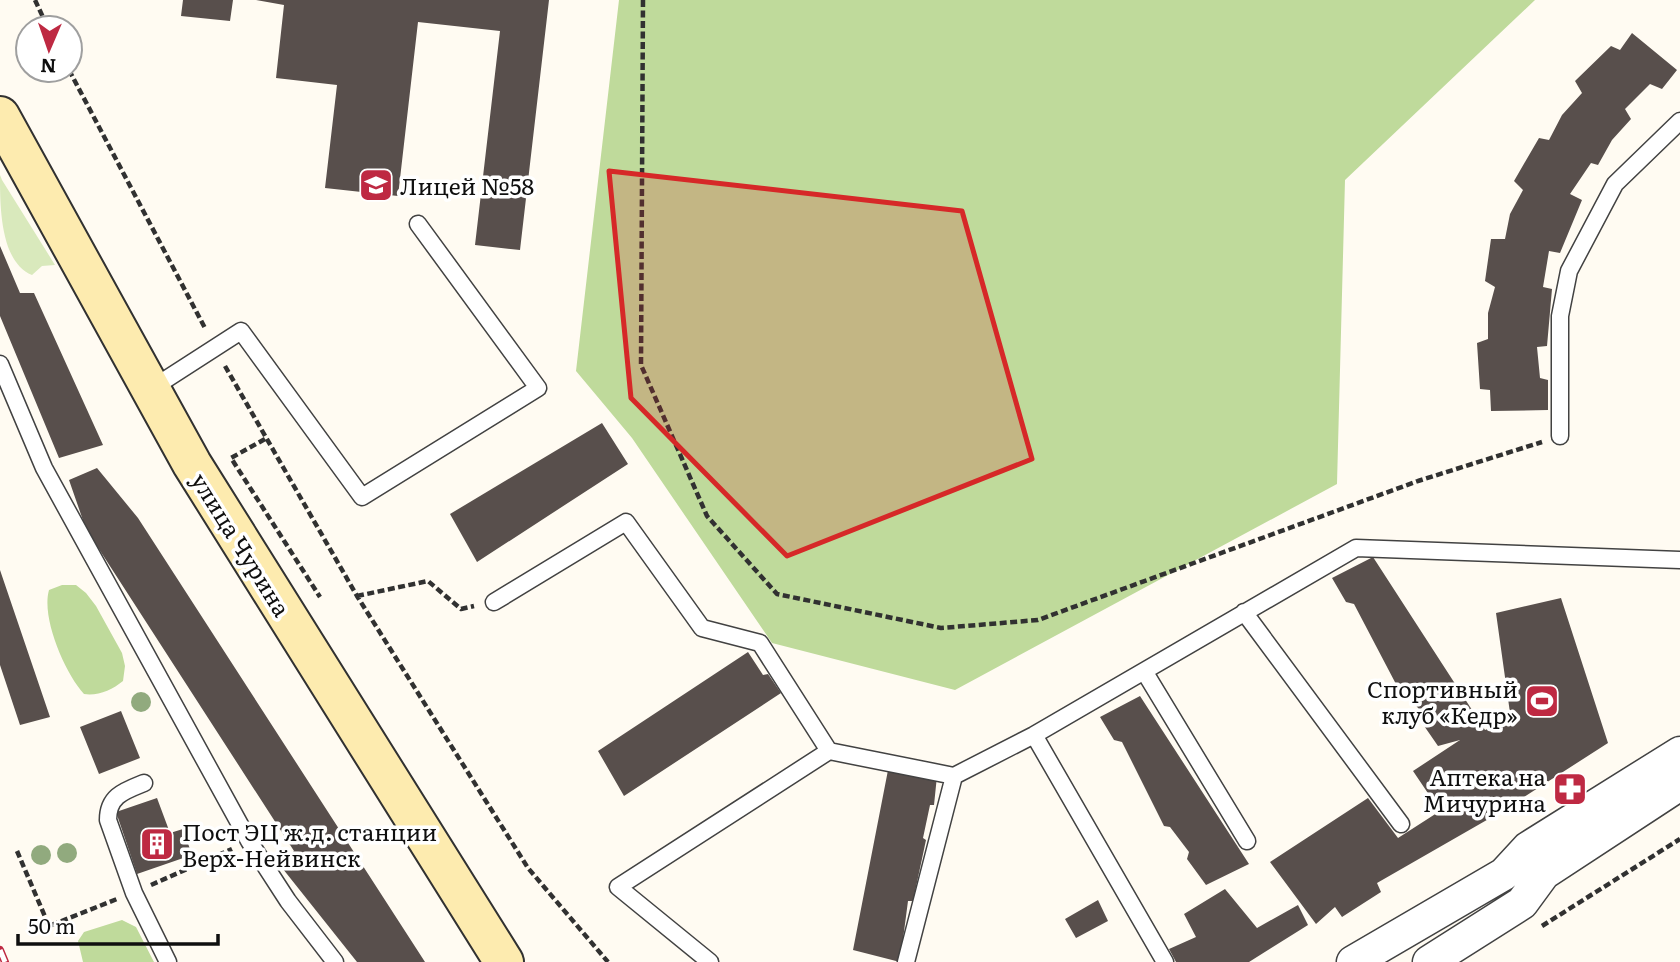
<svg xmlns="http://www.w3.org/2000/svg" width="1680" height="962" viewBox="0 0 1680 962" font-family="Literata,serif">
  <rect width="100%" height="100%" fill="#fffbf2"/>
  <!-- green -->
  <path fill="#d9e9bc" d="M0,175L2,180L55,265L42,266L32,275C0,262 0,206 0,175Z"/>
  <!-- forest -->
  <path fill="#bfda9b" d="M619,0H1535L1345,180L1337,484L955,690L772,643L632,438L576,371Z
    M62,585H76L86,593L96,606L122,653L125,666L123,681C112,690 98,696 84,694C65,673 41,618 49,590Z
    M122,920L136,927L154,962H83L78,941L84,932Z"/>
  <!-- building -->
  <path fill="#584f4c" d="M183,0H233L230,21L181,16Z
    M256,0H549L520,250L475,245L500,31L418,22L398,196L325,188L337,85L276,78L284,5Z
    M1632,33L1677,70L1662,89L1650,84L1625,109L1631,119L1612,140L1598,165L1591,163L1570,194L1582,200L1560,253L1549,251L1543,287L1552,289L1547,346L1537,347L1540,378L1548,380V410L1491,411L1490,390L1480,389L1477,343L1488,339V313L1495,287L1485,281L1491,239H1505L1510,214L1523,190L1514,181L1539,138L1549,140L1562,115L1582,93L1575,81L1611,46L1620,50Z
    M0,246L20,293H34L103,445L59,458L0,316Z
    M602,423L628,464L477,562L450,514Z
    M97,468L138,518L425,962H357L279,864L294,851L86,529L69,480Z
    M1373,557L1485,730L1511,720L1496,613L1561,598L1608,743L1499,813L1377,883L1381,892L1342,917L1335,907L1316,924L1270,862L1368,798L1398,838L1440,811L1413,771L1460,740L1438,746L1420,720L1422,713L1402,688L1397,686L1354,604L1346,602L1332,578Z
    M0,570L50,717L20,725L0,665Z
    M748,652L763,675L768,674L781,693L624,796L598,751Z
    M1140,696L1249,864L1206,885L1187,859L1189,852L1170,827L1164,826L1122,742L1114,740L1100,717Z
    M121,711L140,758L99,774L80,727Z
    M889,765L937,776L934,805H930L923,838L926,840L913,901H908L900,962L853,950Z
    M157,798L170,833L183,829L192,855L137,874L116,812Z
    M1225,889L1257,928L1298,905L1308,925L1249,962H1176L1169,949L1196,937L1184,914Z
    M1098,900L1108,921L1076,938L1065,919Z"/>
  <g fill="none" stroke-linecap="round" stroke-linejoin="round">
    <!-- lane casing -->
    <g stroke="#424242" stroke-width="19">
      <path id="lane" d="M0,364L44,468L249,841L288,901L335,962
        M151,389L241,331L362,497L538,388L418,224
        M1560,436V316L1569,271L1615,184L1680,121
        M494,602L626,522L702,628L760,643L829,751
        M1244,612L1401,824
        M1144,671L1247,841
        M1034,735L1165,962
        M144,783C124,791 108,796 108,820L134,893L168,962
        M710,962L618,887L829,751L954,776L1034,735L1356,548L1680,560
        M906,962L954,776"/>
    </g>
    <!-- street casing -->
    <g stroke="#424242" stroke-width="35">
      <path id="street" d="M1353,962L1504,874L1528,848L1680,753
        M1429,962L1522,903L1544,873L1680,784"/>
    </g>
    <!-- secondary casing -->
    <g stroke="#313131" stroke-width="42">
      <path id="secondary" d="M0,116L192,464L504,962"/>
    </g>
    <!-- path -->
    <path stroke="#313131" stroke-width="4.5" stroke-dasharray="7 3.5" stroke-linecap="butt" d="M35,0L48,28
      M643,0L641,365L707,516L777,594L941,628L1038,620L1418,481L1542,442
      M69,70L206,330
      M225,366L357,596L528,868L608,962
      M265,439L231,458L320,597
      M357,596L428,581L461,609L474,606
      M17,851L49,926L117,899
      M151,885L232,849
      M1542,926L1680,839"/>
    <!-- lane -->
    <use href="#lane" stroke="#fff" stroke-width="16"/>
    <!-- street -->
    <use href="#street" stroke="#fff" stroke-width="32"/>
    <!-- secondary -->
    <use href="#secondary" stroke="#fdebaf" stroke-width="38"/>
    <!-- rail casing -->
    <g stroke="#be2942" stroke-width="8">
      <path id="rail" d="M0,950L5,962"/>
    </g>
    <!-- rail -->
    <use href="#rail" stroke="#fff" stroke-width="5" stroke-dasharray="16" stroke-linecap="butt"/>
  </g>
  <!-- trees -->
  <g fill="#91aa7e">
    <circle cx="141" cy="702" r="10"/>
    <circle cx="67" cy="853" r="10"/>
    <circle cx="41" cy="855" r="10"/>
  </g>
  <!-- marked area -->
  <path fill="#d62828" fill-opacity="0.2" stroke="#d62828" stroke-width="5" stroke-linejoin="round" d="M609,171L962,211L1032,459L787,556L631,398Z"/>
  <!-- icons -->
  <defs>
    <g id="school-square" transform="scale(1.75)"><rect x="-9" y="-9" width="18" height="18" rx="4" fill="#be2942" stroke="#fff"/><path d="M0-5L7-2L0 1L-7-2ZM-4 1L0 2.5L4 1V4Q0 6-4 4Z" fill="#fff"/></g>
    <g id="stadium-square" transform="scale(1.75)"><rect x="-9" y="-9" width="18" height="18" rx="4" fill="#be2942" stroke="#fff"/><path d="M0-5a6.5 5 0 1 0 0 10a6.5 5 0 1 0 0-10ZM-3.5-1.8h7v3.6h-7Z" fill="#fff"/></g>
    <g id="pharmacy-square" transform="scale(1.75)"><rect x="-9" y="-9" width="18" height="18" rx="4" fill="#be2942" stroke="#fff"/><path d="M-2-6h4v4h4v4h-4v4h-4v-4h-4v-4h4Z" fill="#fff"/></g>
    <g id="building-square" transform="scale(1.75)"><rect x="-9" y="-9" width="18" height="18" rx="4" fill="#be2942" stroke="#fff"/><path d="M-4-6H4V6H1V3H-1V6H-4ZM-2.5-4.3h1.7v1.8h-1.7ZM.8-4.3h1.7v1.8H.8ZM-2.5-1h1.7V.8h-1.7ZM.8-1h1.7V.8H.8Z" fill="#fff"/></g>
  </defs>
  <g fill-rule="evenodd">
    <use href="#school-square" x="376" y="185"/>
    <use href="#stadium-square" x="1542" y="701"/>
    <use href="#pharmacy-square" x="1570" y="789"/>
    <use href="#building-square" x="157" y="844"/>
  </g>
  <g text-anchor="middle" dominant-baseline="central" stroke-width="7" stroke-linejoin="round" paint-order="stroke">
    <!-- poi labels -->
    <g font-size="23" fill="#0f0f0f" stroke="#fff" text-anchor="start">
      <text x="400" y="185">Лицей №58</text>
      <text x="1518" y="688" text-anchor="end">Спортивный<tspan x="1518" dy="26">клуб «Кедр»</tspan></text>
      <text x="1546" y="776" text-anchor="end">Аптека на<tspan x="1546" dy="26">Мичурина</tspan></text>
      <text x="182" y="831">Пост ЭЦ ж.д. станции<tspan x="182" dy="26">Верх-Нейвинск</tspan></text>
    </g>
    <!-- street labels -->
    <g font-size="23" fill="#0f0f0f" stroke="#fff">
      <text transform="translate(242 544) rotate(58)">улица Чурина</text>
    </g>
  </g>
  <!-- north arrow -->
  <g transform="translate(49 49) rotate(182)"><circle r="33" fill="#ffffff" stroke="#9f9f9f" stroke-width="2"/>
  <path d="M0-5L12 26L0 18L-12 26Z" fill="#be2942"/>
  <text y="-10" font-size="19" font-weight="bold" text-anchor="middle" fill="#0f0f0f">N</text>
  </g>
  <!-- scale -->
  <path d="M18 934v10h200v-10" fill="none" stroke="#0f0f0f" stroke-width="3.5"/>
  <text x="28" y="934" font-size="21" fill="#0f0f0f" stroke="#ffffff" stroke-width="5" paint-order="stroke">50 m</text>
</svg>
